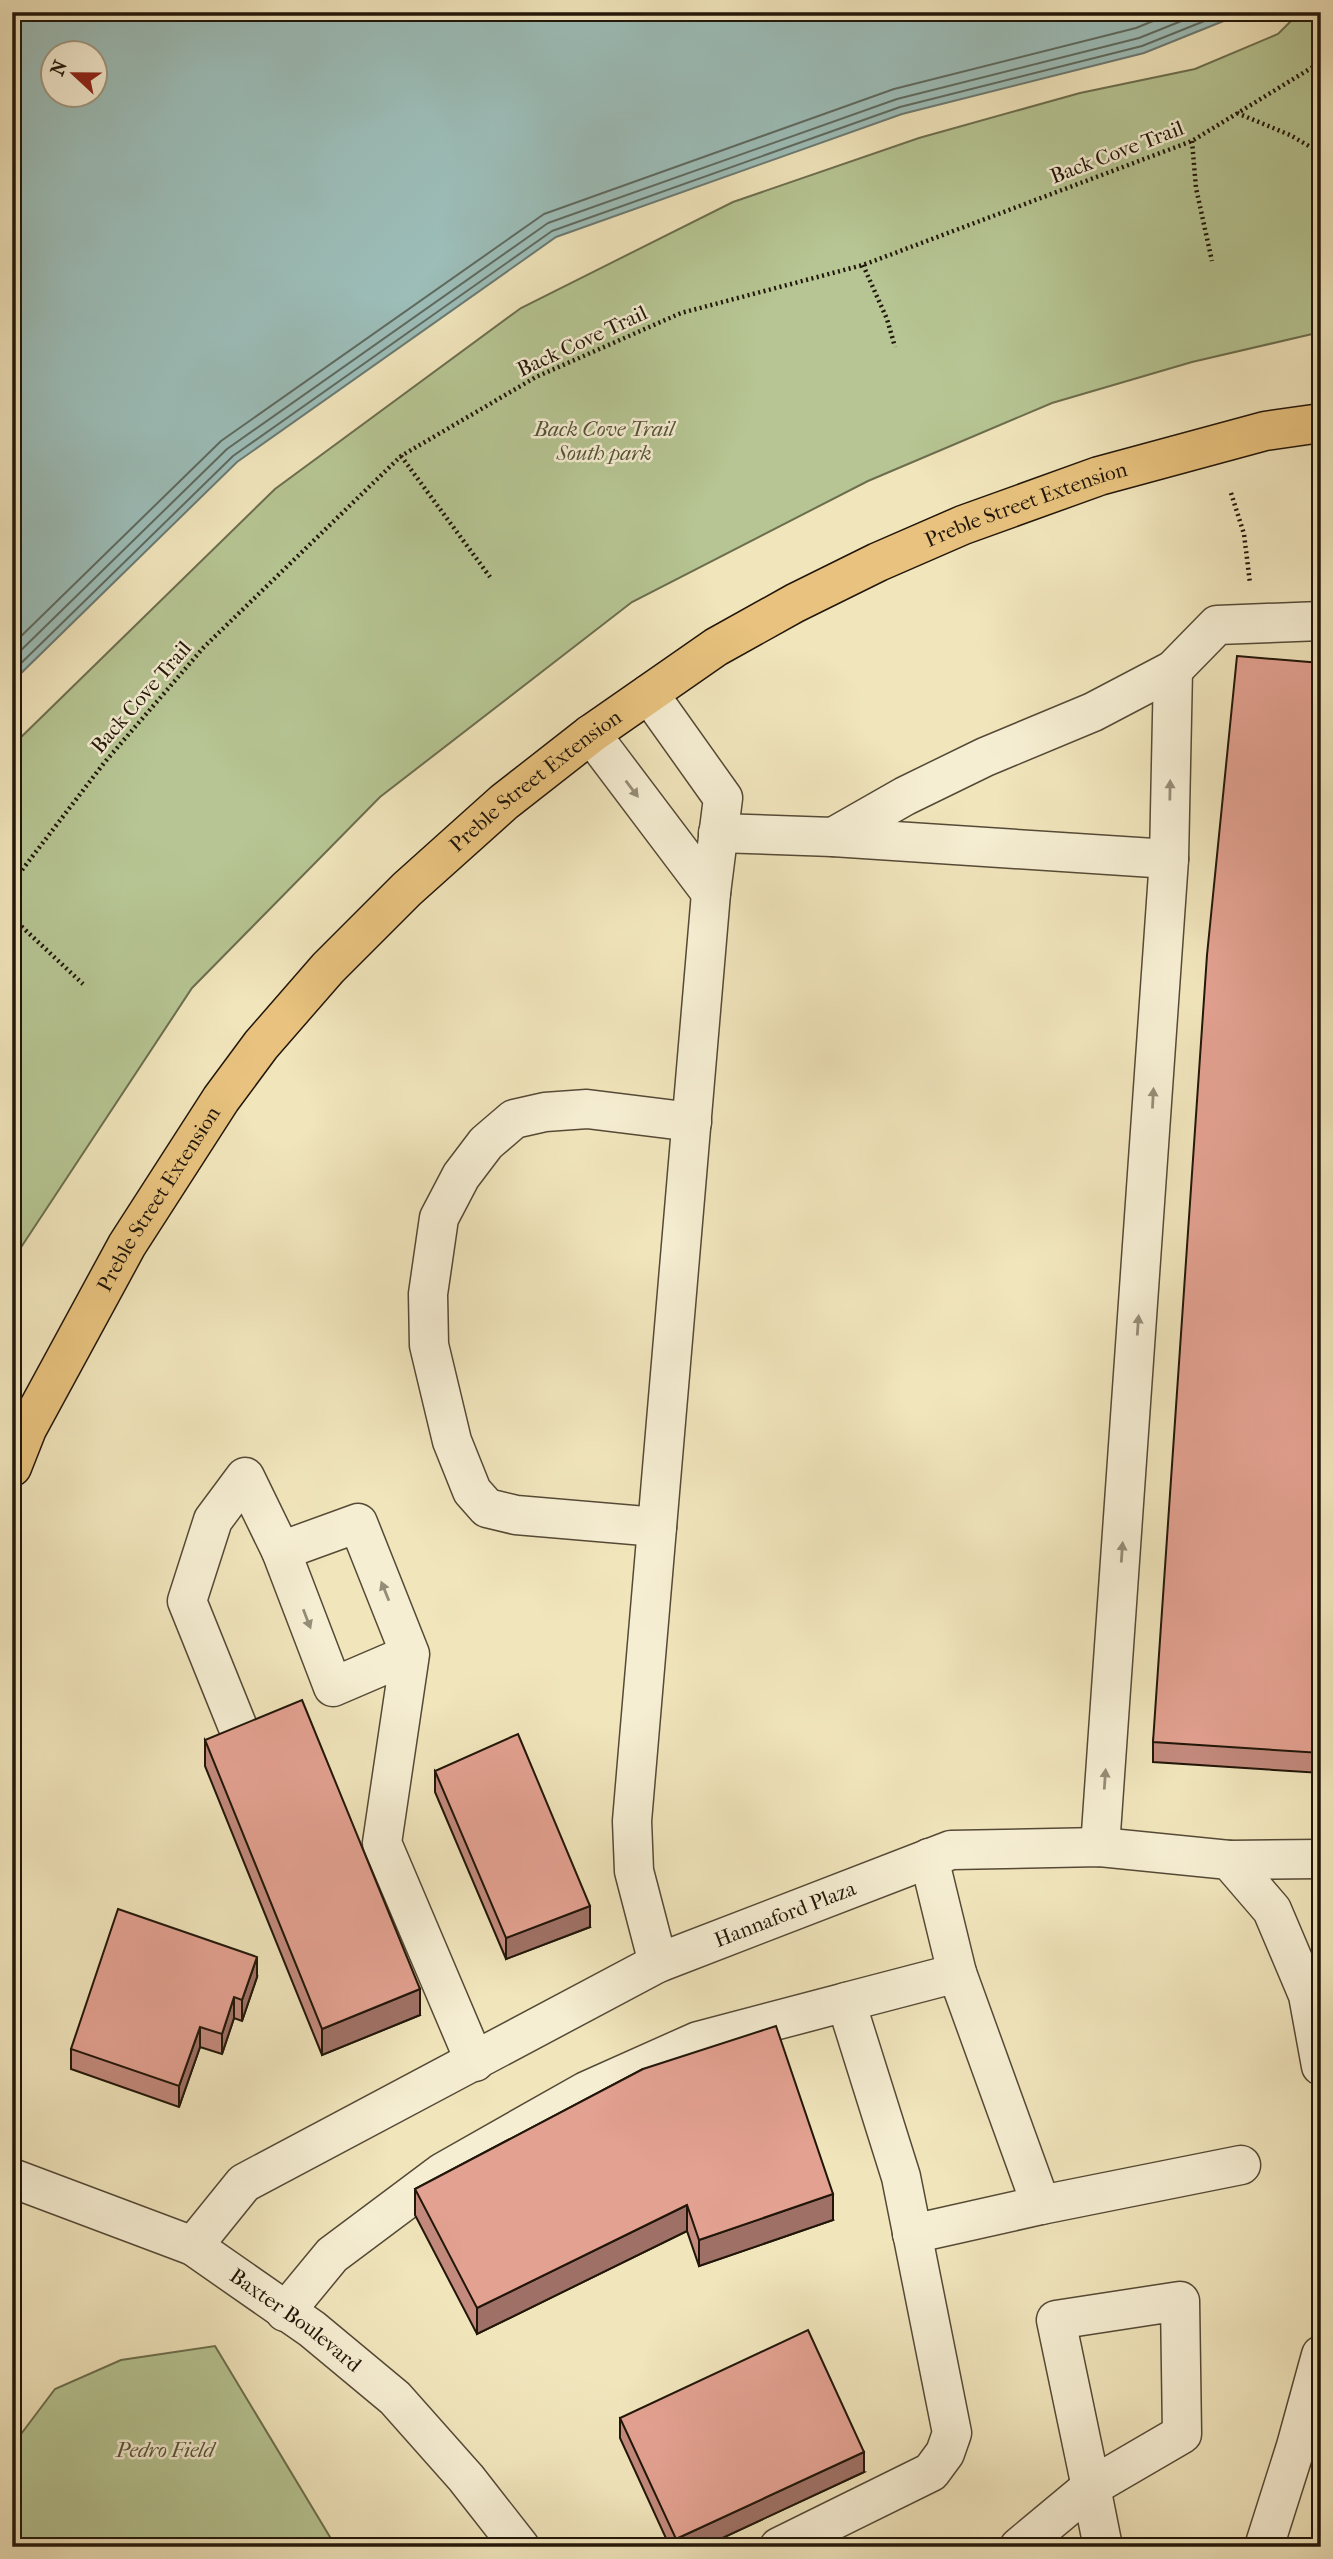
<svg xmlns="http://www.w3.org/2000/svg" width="1333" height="2559" viewBox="0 0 1333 2559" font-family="'IM FELL French Canon',serif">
  <rect width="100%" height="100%" fill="#f1e5bc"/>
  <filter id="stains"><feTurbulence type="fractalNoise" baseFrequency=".00286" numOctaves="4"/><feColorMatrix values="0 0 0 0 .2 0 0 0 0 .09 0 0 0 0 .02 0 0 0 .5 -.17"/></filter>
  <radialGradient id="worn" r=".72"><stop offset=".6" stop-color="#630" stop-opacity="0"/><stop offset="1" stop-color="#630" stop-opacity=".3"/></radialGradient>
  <!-- green -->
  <path fill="#b6c593" stroke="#6c6e4e" stroke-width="2" d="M1300,12H1321V332L1192,362L1052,403L868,481L632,602L380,797L192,988L12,1261V746L275,489L521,308L733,202L919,138L1080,93L1195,69L1278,34Z
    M215,2346L336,2547H12V2446L55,2389L121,2360Z"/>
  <!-- water -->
  <path fill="#9cbdb8" stroke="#6b7a72" stroke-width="2" fill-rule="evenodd" d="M12,12H1246L1144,53L902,114L556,237L237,462L12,682ZM52,52H94V94H52Z"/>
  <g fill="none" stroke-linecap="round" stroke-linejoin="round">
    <!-- shore -->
    <path stroke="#5e6a60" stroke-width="2" d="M12,645L221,441L544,214L894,89L1136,28L1175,12
      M12,659L227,449L548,223L897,99L1139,38L1204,12
      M12,672L233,456L552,231L900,107L1142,46L1227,12"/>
    <!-- minor casing -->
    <g stroke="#554a36" stroke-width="41">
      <g id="minor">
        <path d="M649,694L723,798L711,893L632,1821L634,1871L658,1963"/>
        <path d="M591,734L711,893"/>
        <path d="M718,833L833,837L1169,859"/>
        <path d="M833,837L905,796L985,757L1093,712L1173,670L1217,625L1321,621"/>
        <path d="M657,1527L516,1515L487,1508L472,1491L452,1441L429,1345L428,1294L439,1218L461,1176L486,1143L514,1119L545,1112L587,1109L692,1122"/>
        <path d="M410,1654L333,1687L281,1551L358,1523L410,1654L382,1843L475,2062"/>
        <path d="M237,1725L187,1601L213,1520L245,1477L281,1551"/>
        <path d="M1100,1847L1169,859L1173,670"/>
        <path d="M1229,1860L1321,1859"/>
        <path d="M846,2002L957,1973L929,1858"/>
        <path id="s1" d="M12,2178L193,2246L312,2329L395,2398L466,2478L520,2547"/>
        <path d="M1041,2205L1241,2165"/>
        <path d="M912,2234L1041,2205L957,1973"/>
        <path id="s2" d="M193,2246L244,2183L658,1963L951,1850L1100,1847L1229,1860L1272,1910L1308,1995L1321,2066"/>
        <path d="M1180,2301L1182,2434L1091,2487L1056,2320Z"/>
        <path d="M285,2312L332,2255L443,2172L586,2091L698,2041L846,2002L901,2177L952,2433L945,2453L931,2472L779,2547"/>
        <path d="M1019,2547L1091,2487L1103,2547"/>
        <path d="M1264,2547L1296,2446L1321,2355"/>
      </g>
    </g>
    <!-- major casing -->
    <g stroke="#211609" stroke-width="41">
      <g id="major">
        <path id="s3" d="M12,1467L27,1429L127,1245L221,1099L261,1045L328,968L407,889L504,802L591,734L716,647L795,603L878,562L963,525L1099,476L1265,431L1321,423"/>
      </g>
    </g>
    <!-- path -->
    <path stroke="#211609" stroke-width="4.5" stroke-dasharray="2 3.5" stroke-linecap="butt" d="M1237,113L1290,135L1321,153
      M1192,141L1196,188L1212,261
      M863,265L887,319L895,347
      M401,456L490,577
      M1231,493L1244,534L1250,583
      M12,883L104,763L204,647L401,456L536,377L681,313L863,265L1192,141L1321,62
      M12,913L21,926L83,984"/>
    <!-- minor -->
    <use href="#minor" stroke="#f6eed3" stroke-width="38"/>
    <!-- major -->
    <use href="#major" stroke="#e8c27e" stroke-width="38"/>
  </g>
  <!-- wall -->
  <path fill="#c38a7d" stroke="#211609" stroke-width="2" d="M1321,663V1773L1153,1762V1742Z
    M205,1740L420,2015L322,2055L205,1766Z
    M435,1771L590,1927L506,1959L435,1792Z
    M257,1977L242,2021L234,2018L222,2054L200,2047L179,2107L71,2069V2049Z
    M643,2069L833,2220L699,2266L687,2231L477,2334L415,2215V2189Z
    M620,2418L864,2472L703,2547H670L620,2438Z"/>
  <!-- shaded-wall -->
  <path fill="#9f7166" stroke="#211609" stroke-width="2" d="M590,1906V1927L506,1959V1938Z
    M257,1957V1977L242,2021V2000Z
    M420,1989V2015L322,2055V2029Z
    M234,1997V2018L222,2054V2034Z
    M200,2027V2047L179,2107V2086Z
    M833,2194V2220L699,2266V2240Z
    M687,2205V2231L477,2334V2308Z
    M864,2452V2472L703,2547H676V2539Z"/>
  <!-- building -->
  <path fill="#e3a191" stroke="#211609" stroke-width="2" d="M1237,656L1321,663V1753L1153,1742L1207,955Z
    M302,1700L420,1989L322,2029L205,1740Z
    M518,1734L590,1906L506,1938L435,1771Z
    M118,1909L257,1957L242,2000L234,1997L222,2034L200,2027L179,2086L71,2049Z
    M776,2026L833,2194L699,2240L687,2205L477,2308L415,2189L643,2069Z
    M808,2330L864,2452L676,2539L620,2418Z"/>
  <!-- one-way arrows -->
  <defs><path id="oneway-solid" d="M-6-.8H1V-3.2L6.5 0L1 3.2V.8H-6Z" transform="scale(1.75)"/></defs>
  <g fill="#968d78">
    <use href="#oneway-solid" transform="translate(632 789) rotate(53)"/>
    <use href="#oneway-solid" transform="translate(1170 790) rotate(-89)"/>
    <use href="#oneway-solid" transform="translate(1153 1098) rotate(-87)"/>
    <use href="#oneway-solid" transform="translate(1138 1325) rotate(-86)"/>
    <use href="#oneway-solid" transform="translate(1122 1552) rotate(-86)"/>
    <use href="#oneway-solid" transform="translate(385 1591) rotate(-112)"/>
    <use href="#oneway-solid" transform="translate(307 1619) rotate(69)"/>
    <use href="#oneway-solid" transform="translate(1105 1779) rotate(-86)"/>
  </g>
  <g text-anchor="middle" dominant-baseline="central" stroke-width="5" stroke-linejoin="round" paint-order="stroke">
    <!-- street labels -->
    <g font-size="21" fill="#211609" stroke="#f6eed3">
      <text transform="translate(1117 152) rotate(-21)">Back Cove Trail</text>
      <text transform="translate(582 341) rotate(-25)">Back Cove Trail</text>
      <text stroke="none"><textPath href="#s3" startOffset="1440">Preble Street Extension</textPath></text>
      <text transform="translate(141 697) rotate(-49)">Back Cove Trail</text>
      <text stroke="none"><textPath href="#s3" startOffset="873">Preble Street Extension</textPath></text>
      <text stroke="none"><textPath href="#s3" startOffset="306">Preble Street Extension</textPath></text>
      <text stroke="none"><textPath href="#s2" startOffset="686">Hannaford Plaza</textPath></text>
      <text stroke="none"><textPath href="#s1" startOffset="320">Baxter Boulevard</textPath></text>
    </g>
    <!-- park labels -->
    <g font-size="21" font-style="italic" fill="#555339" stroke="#f6eed3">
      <text x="604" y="429">Back Cove Trail<tspan x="604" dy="24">South park</tspan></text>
      <text x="165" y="2450">Pedro Field</text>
    </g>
  </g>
  <!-- margin -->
  <rect width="1333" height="2559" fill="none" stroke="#f1e5bc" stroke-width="42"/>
  <rect x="14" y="14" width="1305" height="2531" fill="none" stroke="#211609" stroke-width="3.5"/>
  <rect x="21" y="21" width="1291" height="2517" fill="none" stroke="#211609" stroke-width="2"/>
  <!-- north arrow -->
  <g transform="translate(74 74) rotate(292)"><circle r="33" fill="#f6eed3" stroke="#a19882" stroke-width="2"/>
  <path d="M0-5L12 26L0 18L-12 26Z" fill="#8f2418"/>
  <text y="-10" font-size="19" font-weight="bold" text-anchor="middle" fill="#211609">N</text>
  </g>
  <rect width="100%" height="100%" filter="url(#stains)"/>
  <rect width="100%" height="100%" fill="url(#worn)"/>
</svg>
